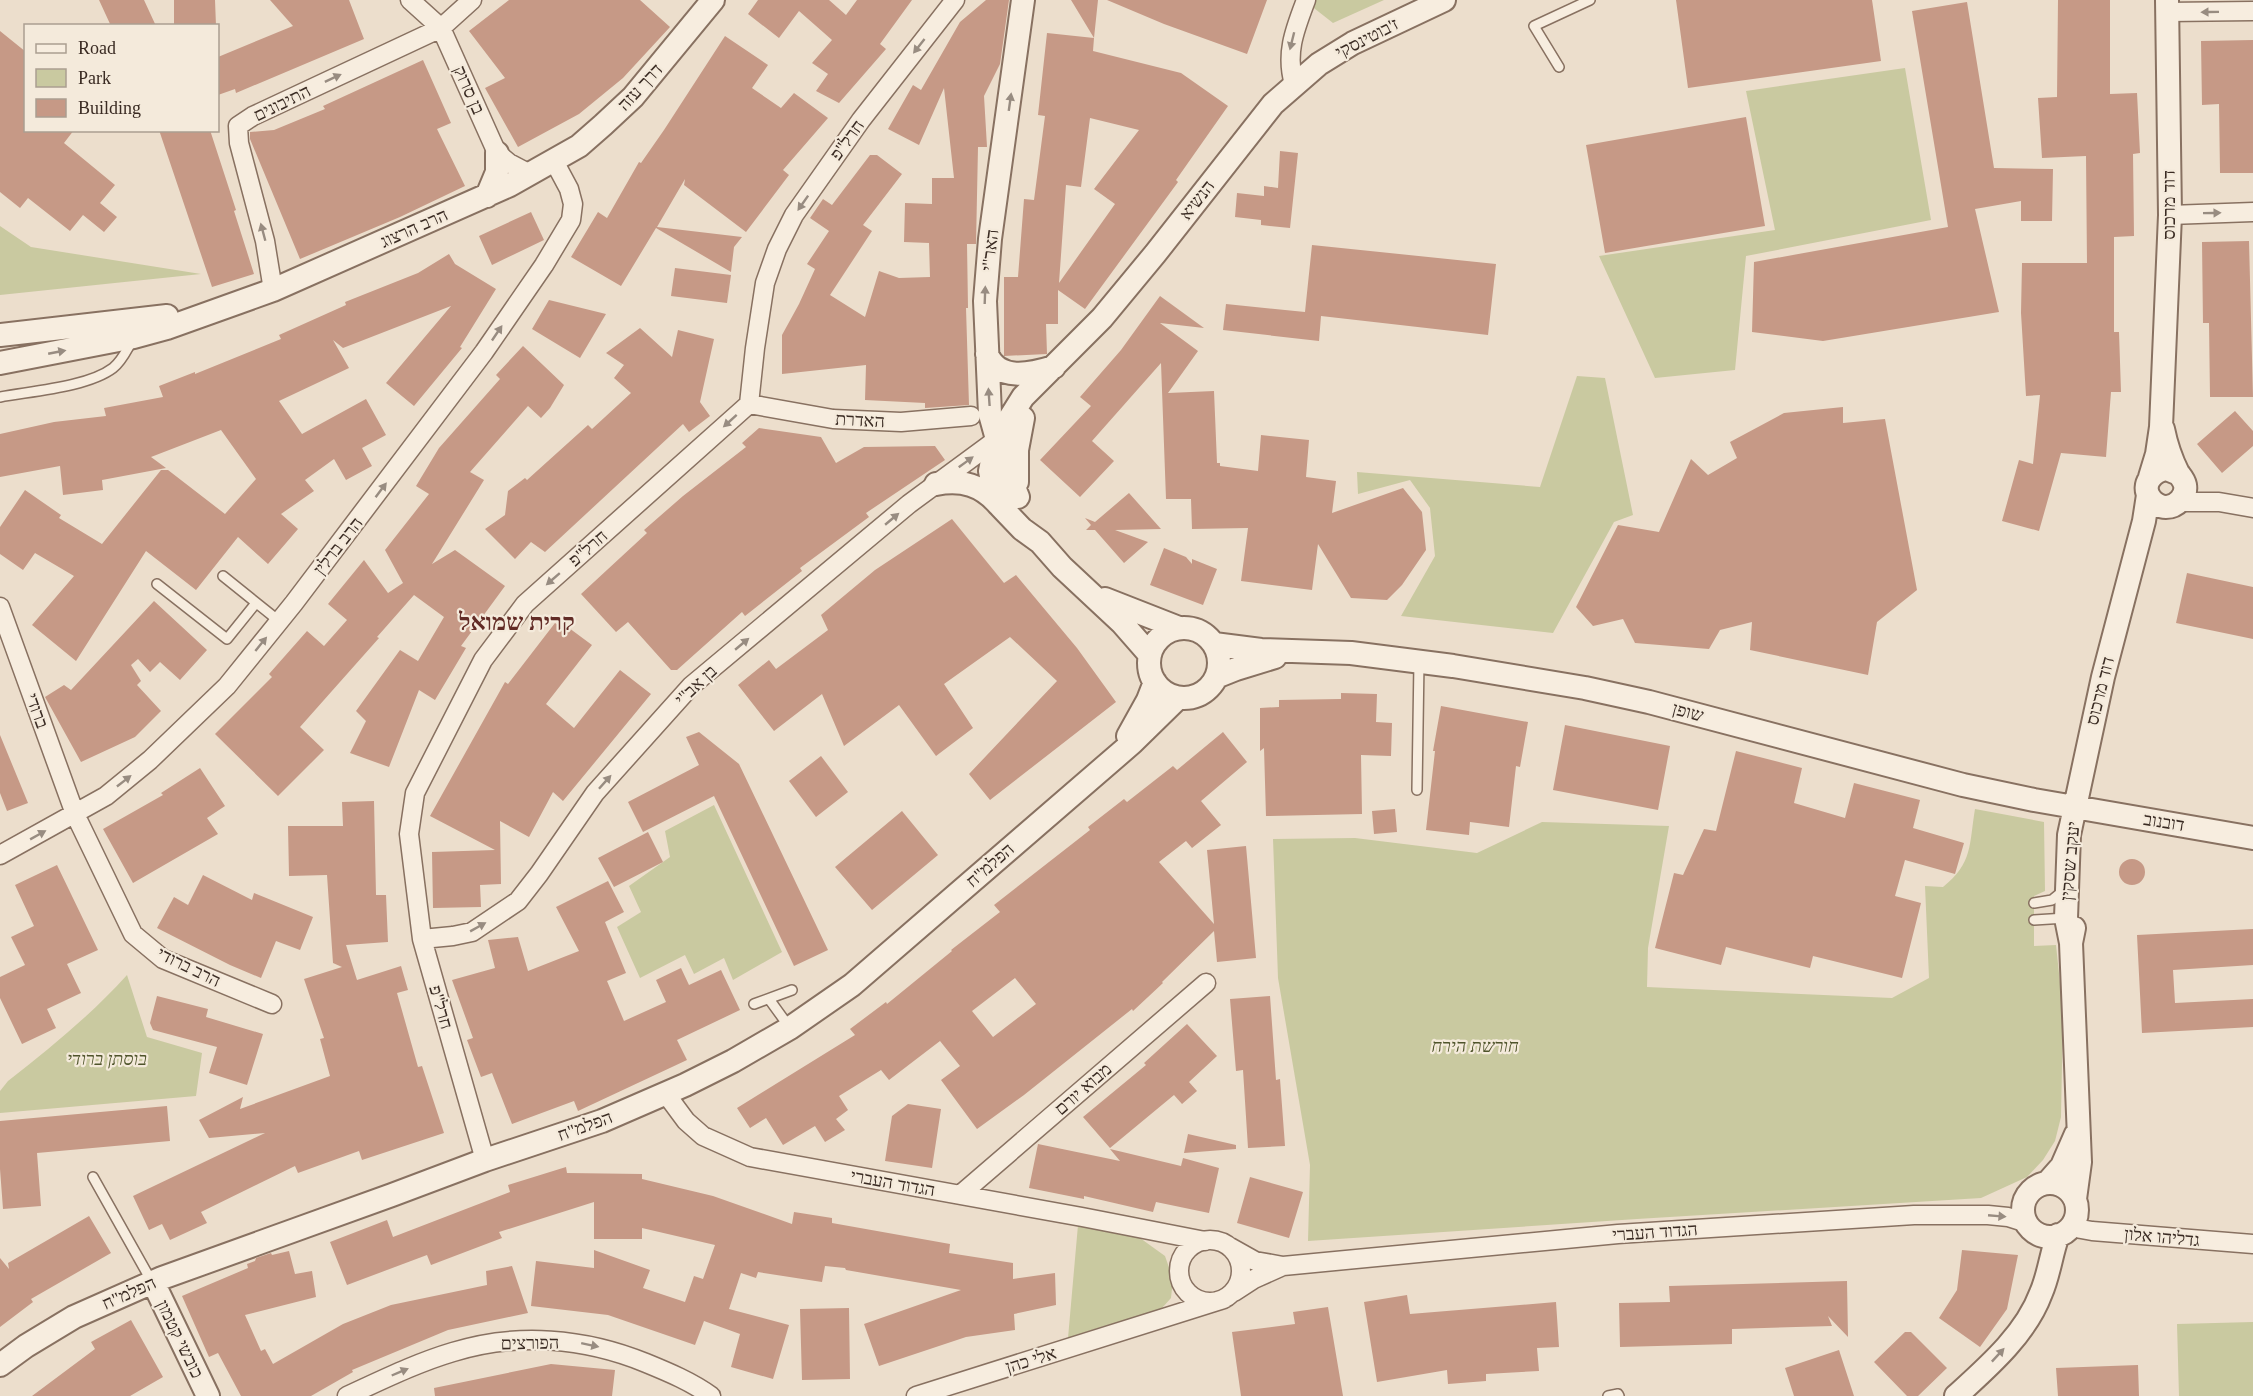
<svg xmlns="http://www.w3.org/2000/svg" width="2253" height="1396" viewBox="0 0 2253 1396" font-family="'Times New Roman',Heebo,serif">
  <rect width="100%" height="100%" fill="#ecdecc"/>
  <!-- green -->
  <path fill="#c9c9a0" d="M1312,0H1384L1333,23L1310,5Z
    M1905,68L1931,220L1746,256L1735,370L1655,378L1599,256L1775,230L1746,91Z
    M0,226L31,247L201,274L0,295Z
    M1577,376L1605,378L1633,515L1614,522L1553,633L1401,616L1435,556L1430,508L1410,480L1358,494L1357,472L1540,487Z
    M714,805L782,952L733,980L724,958L694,974L685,955L640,978L617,927L641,912L629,886L670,857L665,831Z
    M1975,809L2044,822L2045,891L2034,896V946L2056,945L2063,1011L2061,1117L2055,1141L2043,1160L2027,1177L1981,1198L1637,1219L1308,1241L1310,1165L1278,978L1273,839L1355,838L1477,853L1542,822L1669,826L1648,948L1647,987L1892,998L1929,978L1925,886L1943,887C1973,863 1969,845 1975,809Z
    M127,975L147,1037L202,1053L196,1096L0,1113V1091L8,1081C50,1048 91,1015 127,975Z
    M1078,1225L1140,1238L1165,1256L1173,1279L1171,1298L1154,1317L1101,1327L1068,1338Z
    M2253,1322V1396H2179L2177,1324Z"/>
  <!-- building -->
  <path fill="#c69986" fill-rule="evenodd" d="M99,0H144L156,26H111Z
    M174,0H215L216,26H174Z
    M270,0H349L364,39L236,93L235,89L218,95V57L293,26Z
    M509,0H640L670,27L623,78L579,114L518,147L485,88L505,78L469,31Z
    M758,0H829L846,15L857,0H912L880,44L886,49L839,103L816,91L828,74L812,63L832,40L799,11L779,38L748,14Z
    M986,0H1009L1000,64L984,96L987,147H978L976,244H967L968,308H966L969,405L925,408V403L865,400L866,365L782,374V335L799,304L815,269L807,264L829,231L810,218L823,199L832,205L870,155H877L902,174L863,225L872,231L830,295L865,317L879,271L899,278L930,277L929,243L904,242L905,203L932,204V178H954L944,88L919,145L888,129L913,85L921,90L960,22Z
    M1071,0H1098L1094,38Z
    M1107,0H1267L1247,54L1164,24Z
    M1676,0H1872L1881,61L1688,88Z
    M2058,0H2110V94L2137,93L2140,153L2133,154L2134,236L2114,237V332H2119L2121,392H2111L2106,457L2061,453L2039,531L2002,521L2019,460L2033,464L2040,395L2026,396L2021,313L2022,263H2087L2086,156L2042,158L2038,98L2057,97Z
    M1967,2L1994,168L2053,169L2052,221H2021V201L1975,209L1999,312L1823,341L1752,332L1754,262L1948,227L1912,11Z
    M0,31L26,52V130H74L64,143L115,185L100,203L117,217L104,232L83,215L70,231L28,198L20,208L0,192Z
    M1047,33L1094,38L1093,51L1181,73L1228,106L1176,180L1178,182L1085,309L1058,290V324H1046L1047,354L1004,356V277H1018L1024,199L1034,200L1045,116L1038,115ZM1090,118L1139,130L1094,189L1115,204L1059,283L1066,185L1081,187Z
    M725,36L768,65L752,88L781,108L794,93L828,118L783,170L789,175L746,232L684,185L685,179L657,227L742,237L734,247L731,272L656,228L621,286L571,257L598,212L607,218L639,162L641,163L664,130Z
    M2253,40V173H2220L2219,104L2202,105L2201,41Z
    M423,60L451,123L437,129L465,186L400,217L300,259L250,139V132L274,130L325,109L323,106Z
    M1746,117L1765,226L1605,253L1586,145Z
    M159,130H210L236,210L234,211L254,274L212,287Z
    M1280,151L1298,153L1290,228L1261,225V220L1235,217L1237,193L1264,196V186L1278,188Z
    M531,212L544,240L492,265L479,236Z
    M2249,241L2253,397H2210L2209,323H2203L2202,242Z
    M1312,245L1496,264L1488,335L1321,316L1319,341L1223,330L1226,304L1305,312Z
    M449,254L455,264L496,289L460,347L462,348L414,406L386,383L451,306L343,348L333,340L349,368L279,401L302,434L366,399L386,435L362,448L372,466L346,480L334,459L305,480L314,491L281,514L298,529L268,564L238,537L196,590L146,551L76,661L32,625L74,576L35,553L23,570L0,554V527L25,490L61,515L59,518L102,544L161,470H168L225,514L256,479L221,430L151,457L166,468L102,480L103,490L63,495L60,466L0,477V434L54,422L106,416L104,408L163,397L159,386L195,372V374L281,339L279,335L346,305L345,302L418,273Z
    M675,268L731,275L727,303L671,296Z
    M1160,296L1204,328L1160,323L1198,351L1168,393L1214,391L1217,463H1220V466L1258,471L1261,435L1309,440L1306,477L1336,481L1332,513L1403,488L1422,512L1426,550L1402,585L1387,600L1351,598L1318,544L1312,590L1241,581L1248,528L1192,529L1191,499H1166L1161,363L1092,441L1114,461L1080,497L1040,460L1091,406L1080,397L1121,350Z
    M549,300L606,314L580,358L532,329Z
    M640,328L672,357L678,330L714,339L700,402L710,416L689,432L683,424L545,552L531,542L515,559L485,529L505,515L508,491L525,478L527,480L588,425L592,429L631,393L614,378L624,365L606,353Z
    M523,346L564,385L550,408L541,418L528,406L470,472L484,480L432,564L455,550L505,586L461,646L466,648L435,700L419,690L389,767L350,753L366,721L356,711L400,650L418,661L444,617L414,595L377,637L379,638L300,727L324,750L278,796L215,734L272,677L269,674L307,631L324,646L347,620L328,604L364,560L388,593L403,583L385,550L429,494L416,486L439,448L500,379L496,375Z
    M1843,407V423L1885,419L1917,590L1877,622L1868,675L1750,650L1752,622L1720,630L1709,649L1635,643L1623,619L1593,626L1576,607L1618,525L1659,532L1691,459L1708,475L1737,458L1730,442L1784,413Z
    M2235,411L2253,431V446L2222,473L2197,444Z
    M759,428L821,437L836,463L864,447L935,446L945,460L866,513L869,517L800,568L802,571L745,616L742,612L677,670H671L628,622L616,632L581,594L647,533L644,530L683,496L746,447L742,443Z
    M1129,493L1161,529L1115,530L1148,542L1124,563L1095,530H1086L1091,525L1085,518L1095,522Z
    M952,519L1004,583L1016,575L1077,648L1116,702L990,800L969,774L1057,681L1010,637L944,684L973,728L936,756L899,705L844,746L822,694L774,731L738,685L769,660L776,669L828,630L821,615L875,570Z
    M1164,548L1186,557L1192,564V559L1217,569L1203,605L1150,585Z
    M2187,573L2253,587V639L2176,623Z
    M154,601L207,650L180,680L160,662L150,672L138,659L131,665L141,681L137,685L161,711L135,737L81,762L45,697L64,685L71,690Z
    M555,623L567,631L569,628L592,645L546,704L574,728L620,670L651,694L563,801L553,792L529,837L500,821L501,884L480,885L481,907L433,908L432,852L495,850L430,816L505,682L508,684Z
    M1341,693L1377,694L1376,722L1392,723L1391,756L1361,755L1362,814L1266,816L1264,748L1260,751V708L1279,707V700L1341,699Z
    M1441,706L1528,722L1520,767L1516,766L1509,827L1470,822L1469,835L1426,830L1435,751H1433Z
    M1565,725L1670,746L1658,810L1553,790Z
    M699,732L739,764L828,950L794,966L714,796L643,832L628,802L699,765L686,737Z
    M1223,732L1247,762L1201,801L1221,825L1192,848L1186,841L1159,862L1214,924L1207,850L1246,846L1256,958L1217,962L1214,931L1162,982L1163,983L1133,1011L1132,1009L1024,1095L977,1129L941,1080L960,1066L940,1041L889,1080L881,1070L839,1096L848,1110L836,1119L845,1130L825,1142L815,1126L783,1145L766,1118L750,1128L737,1108L855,1035L850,1029L886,1002L887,1004L952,951L951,950L1000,912L994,905L1090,830L1088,827L1124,799L1127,802L1173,766L1177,770ZM1015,978L1036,1004L993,1037L972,1011Z
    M0,735L28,803L7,811L0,793Z
    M1736,751L1802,768L1794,803L1845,818L1854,783L1920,800L1913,828L1964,843L1955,874L1905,860L1895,896L1921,903L1902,978L1813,956L1810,968L1726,947L1721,965L1655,948L1674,873L1683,875L1704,829L1716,831Z
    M821,756L848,792L816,817L789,781Z
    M200,768L225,806L207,818L218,834L133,883L103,829L163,795L161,793Z
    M374,801L376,895H386L388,942L346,945L357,980L401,966L408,990L397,993L418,1067L422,1066L444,1133L362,1160L359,1151L298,1173L295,1166L201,1212L207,1223L170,1240L162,1224L149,1230L133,1196L265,1133L209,1138L199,1120L243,1097L240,1109L330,1076L320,1039L324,1038L304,979L342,967L333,963L327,875L289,876L288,826H343L342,802Z
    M1395,809L1397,832L1374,834L1372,811Z
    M902,811L938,855L872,910L835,867Z
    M648,832L663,862L614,887L598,858Z
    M2119 872a13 13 0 1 1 26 0a13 13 0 1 1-26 0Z
    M57,865L98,950L67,964L81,993L47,1009L56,1028L22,1044L0,998V977L25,965L11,937L34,926L15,885Z
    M203,875L252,900L254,893L313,917L300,950L276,941L261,978L230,965L157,928L174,897L188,905Z
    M608,881L624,912L605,922L626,973L607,981L624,1021L666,1002L656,980L681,968L689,985L721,970L740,1010L677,1040L687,1060L578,1111L574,1101L512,1124L492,1073L481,1077L467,1040L473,1038L452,980L495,968L488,940L518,937L528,971L579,951L556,907Z
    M2253,929V965L2173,970L2175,1003L2253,999V1027L2142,1033L2137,935Z
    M157,996L208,1009L206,1017L263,1034L247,1085L209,1073L217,1047L153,1030L150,1023Z
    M1270,996L1276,1080L1280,1079L1285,1146L1248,1148L1243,1070L1236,1071L1230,999Z
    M1187,1024L1217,1056L1189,1082L1197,1091L1182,1104L1174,1095L1110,1148L1083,1117L1146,1065L1144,1063Z
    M908,1104L941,1109L932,1168L885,1161L892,1116Z
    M167,1106L170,1141L37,1153L41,1206L3,1209L0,1169V1121Z
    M1188,1134L1236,1145V1149L1184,1153Z
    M1038,1144L1120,1161L1110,1149L1181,1166L1183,1158L1219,1168L1209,1213L1156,1202L1153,1212L1084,1196V1199L1029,1188Z
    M566,1167L567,1173L642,1174V1179L713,1196L792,1224L794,1212L832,1218V1223L950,1244L949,1253L1013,1263V1279L1055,1273L1056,1305L1014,1314L1015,1330L966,1337L879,1366L864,1324L961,1290L846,1270L845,1268L825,1266L822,1282L758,1272L756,1278L741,1273L729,1309L789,1325L773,1379L731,1367L740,1334L704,1321L695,1345L608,1315L531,1306L536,1261L594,1268V1250L650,1270L643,1288L685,1302L694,1276L703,1279L715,1245L642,1228V1239H594V1202L499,1232L502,1238L431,1265L427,1255L347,1285L330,1242L387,1220L393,1237L510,1192L508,1185Z
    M1250,1177L1303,1192L1289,1238L1237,1223Z
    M89,1216L111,1253L31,1299L33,1302L0,1327V1258L9,1269L8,1263Z
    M1962,1250L2018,1255L2007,1309L1980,1347L1939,1318L1957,1290Z
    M289,1251L295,1274L312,1271L316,1297L245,1315L261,1351L265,1349L273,1364L343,1324L391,1305L487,1285L486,1271L512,1266L528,1313L448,1330L352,1370L353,1372L311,1396H241L218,1353L209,1357L182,1296L248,1268L247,1264L255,1261L256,1258L271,1253L272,1255Z
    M1847,1281L1848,1337L1828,1316L1832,1326L1732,1329V1344L1620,1347L1619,1303L1670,1302L1669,1286Z
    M1407,1295L1410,1314L1556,1302L1559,1347L1537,1348L1539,1371L1486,1374V1381L1448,1384L1447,1370L1377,1382L1364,1302Z
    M1328,1307L1343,1396H1241L1232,1332L1295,1324L1293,1312Z
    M849,1308L850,1379L802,1380L800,1309Z
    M131,1320L163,1377L130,1396H32L95,1349L91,1342Z
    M1905,1332H1911L1947,1368L1918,1396H1907L1874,1362Z
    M1839,1350L1854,1396H1794L1785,1368Z
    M551,1364L615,1370L612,1396H435L434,1388Z
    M2138,1365L2139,1396H2058L2056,1368Z"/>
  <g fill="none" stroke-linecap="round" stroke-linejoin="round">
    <!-- service casing -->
    <g stroke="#887161" stroke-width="12">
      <path id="service" d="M1559,67L1534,26L1590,0
        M0,397C32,391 88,387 113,368C122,361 126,351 132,341
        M223,576L279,621
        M157,584L227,639L256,603
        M1417,790L1419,662
        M2034,903L2052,900L2063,891
        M2034,920L2066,918
        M769,999L790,1028
        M754,1004L792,990
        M93,1177L152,1282
        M1608,1396L1618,1394L1619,1396"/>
    </g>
    <!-- minor casing -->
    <g stroke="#887161" stroke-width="21">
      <path id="minor" d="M410,0L441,28L497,153L509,163L530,174
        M2167,12L2253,11
        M1294,84C1285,53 1295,29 1306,0
        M2170,215L2253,212
        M273,290L265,241L239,143L238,126L253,116L441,28L472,0
        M749,404L833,419L901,422L971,416
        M2179,502H2219L2253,508
        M0,607L75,814L133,934L163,959L272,1004
        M0,855L106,796L150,760L227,686L294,603L484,352L544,265L571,220L573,204L569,189L554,161
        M422,939L453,936L472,932L518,901L539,874L595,793L691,686L909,504L996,440
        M666,1094L686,1121L703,1136L750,1157L1082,1217L1205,1241
        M485,1160L422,939L409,834L415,793L483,660L525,604L749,404L755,348L765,283L777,249L794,215L861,120L955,0
        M960,1195L1206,983
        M2073,1224L2081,1229L2092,1231L2253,1244
        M1179 1271a31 31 0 1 1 62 0a31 31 0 1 1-62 0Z
        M1230,1247L1255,1261L1283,1266L1618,1234L1914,1215H1988L2008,1217L2027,1223
        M1234,1292L1254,1279L1283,1266
        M347,1396C382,1380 416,1363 453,1352C517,1332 585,1338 646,1363C668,1372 692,1382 711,1396
        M916,1396L1224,1299"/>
    </g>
    <!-- tertiary casing -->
    <g stroke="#887161" stroke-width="26">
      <path id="tertiary" d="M487,196L497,172V153
        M0,335L167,316
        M987,354C998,382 1031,374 1054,367
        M0,363L134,337L167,328L273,290L510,185L579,146L603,125L633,97L713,0
        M2163,429C2166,444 2171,459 2178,473C2181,477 2184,480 2185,485C2187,496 2177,507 2166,507C2160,507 2153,503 2150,498C2140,484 2154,470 2167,469L2179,474
        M2150,477L2157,454L2161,427L2170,215L2167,0
        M1017,482V450L1023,418
        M936,484C962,479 982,485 999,505
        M1018,497L1002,457L990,414L985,301L990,239L1023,0
        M1105,599L1179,628
        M1149 663a35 35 0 1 1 70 0a35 35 0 1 1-70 0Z
        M1214,644L1261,650L1351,653L1453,666L1585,688L1649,702L1963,785L2034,800L2253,838
        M1150,655L1122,623L1062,567L1040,542L1022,529L1000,506L994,491L990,471L996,440L1023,397L1102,318L1155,254L1273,104L1319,64L1353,43L1444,0
        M1216,677L1236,669L1275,657
        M1128,736L1148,700L1155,682
        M2074,928L2071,943L2080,1162L2075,1199
        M2071,943L2066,918L2069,835L2103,677L2144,521L2148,495
        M2047,1183L2062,1166L2076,1134
        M2023 1210a27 27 0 1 1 54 0a27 27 0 1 1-54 0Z
        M153,1282L208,1396
        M0,1365L26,1346L74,1317L162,1278L392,1195L485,1160L602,1121L685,1085L733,1061L790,1028L852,985L1132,743L1178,698
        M1956,1396C1988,1367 2026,1334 2041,1293C2049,1275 2051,1254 2058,1235"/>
    </g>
    <!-- service -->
    <use href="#service" stroke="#f7eddf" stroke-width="9"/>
    <!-- minor -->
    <use href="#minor" stroke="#f7eddf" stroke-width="18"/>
    <!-- tertiary -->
    <use href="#tertiary" stroke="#f7eddf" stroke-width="22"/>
  </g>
  <!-- one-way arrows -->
  <defs><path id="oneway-solid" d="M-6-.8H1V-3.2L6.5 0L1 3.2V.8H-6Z" transform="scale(1.5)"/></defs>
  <g fill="#988c81">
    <use href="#oneway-solid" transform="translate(2210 12) rotate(179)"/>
    <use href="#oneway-solid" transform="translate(1292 41) rotate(104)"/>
    <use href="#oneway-solid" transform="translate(919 46) rotate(128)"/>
    <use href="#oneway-solid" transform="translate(333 78) rotate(-25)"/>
    <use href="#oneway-solid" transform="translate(1010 102) rotate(-82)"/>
    <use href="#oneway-solid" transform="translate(803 203) rotate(125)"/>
    <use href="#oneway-solid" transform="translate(2212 213) rotate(-1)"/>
    <use href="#oneway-solid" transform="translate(263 232) rotate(-105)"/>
    <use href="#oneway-solid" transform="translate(985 295) rotate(-88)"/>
    <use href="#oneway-solid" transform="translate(497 333) rotate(-56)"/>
    <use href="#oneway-solid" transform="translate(57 352) rotate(-11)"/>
    <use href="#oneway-solid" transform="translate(989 397) rotate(-94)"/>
    <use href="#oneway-solid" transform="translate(730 421) rotate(138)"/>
    <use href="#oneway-solid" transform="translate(966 462) rotate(-36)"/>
    <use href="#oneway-solid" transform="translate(381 490) rotate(-53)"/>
    <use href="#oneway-solid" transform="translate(892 519) rotate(-40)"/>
    <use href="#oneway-solid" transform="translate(553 579) rotate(139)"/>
    <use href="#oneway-solid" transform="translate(261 644) rotate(-51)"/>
    <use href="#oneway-solid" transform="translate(742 644) rotate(-40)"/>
    <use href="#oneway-solid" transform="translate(124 781) rotate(-38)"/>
    <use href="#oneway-solid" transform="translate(605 782) rotate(-48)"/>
    <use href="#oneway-solid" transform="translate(38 835) rotate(-29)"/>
    <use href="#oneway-solid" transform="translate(478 927) rotate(-29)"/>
    <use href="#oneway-solid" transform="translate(1997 1216) rotate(5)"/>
    <use href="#oneway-solid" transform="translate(590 1345) rotate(12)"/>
    <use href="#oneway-solid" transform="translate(1998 1355) rotate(-47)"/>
    <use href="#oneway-solid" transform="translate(400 1372) rotate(-23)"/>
  </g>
  <g text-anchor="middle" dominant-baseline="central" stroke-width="4.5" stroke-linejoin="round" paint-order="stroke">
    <!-- street labels -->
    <g font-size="18" fill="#3a2b23" stroke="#f4eadb">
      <text transform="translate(1367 38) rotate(-27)">ז'בוטינסקי</text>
      <text transform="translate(640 87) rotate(-47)">דרך עזה</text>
      <text transform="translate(469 90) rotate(66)">בן סרוק</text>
      <text transform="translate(282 103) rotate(-26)">התיבונים</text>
      <text transform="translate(847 140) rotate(-54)">חרל"פ</text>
      <text transform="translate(1197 200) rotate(-52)">הנשיא</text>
      <text transform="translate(2169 205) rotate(-90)">דוד מרכוס</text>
      <text transform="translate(414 228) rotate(-24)">הרב הרצוג</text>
      <text transform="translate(990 250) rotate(-83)">האר"י</text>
      <text transform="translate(860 420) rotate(3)">האדרת</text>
      <text transform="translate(338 546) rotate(-52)">הרב ברלין</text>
      <text transform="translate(588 548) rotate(-41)">חרל"פ</text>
      <text transform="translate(696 685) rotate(-43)">בן אב"י</text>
      <text transform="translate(2100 691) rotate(-76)">דוד מרכוס</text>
      <text transform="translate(37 711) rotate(70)">ברודי</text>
      <text transform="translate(1688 712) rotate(15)">שופן</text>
      <text transform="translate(2164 822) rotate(9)">דובנוב</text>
      <text transform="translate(2070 861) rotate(-85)">יעקב שסקין</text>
      <text transform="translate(990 865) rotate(-41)">הפלמ"ח</text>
      <text transform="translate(189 967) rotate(26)">הרב ברודי</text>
      <text transform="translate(441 1007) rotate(74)">חרל"פ</text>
      <text transform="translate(1083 1089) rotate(-41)">מבוא יורם</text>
      <text transform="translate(585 1126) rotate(-20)">הפלמ"ח</text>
      <text transform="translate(893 1183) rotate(10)">הגדוד העברי</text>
      <text transform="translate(1655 1232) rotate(-4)">הגדוד העברי</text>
      <text transform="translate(2162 1237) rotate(5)">גדליהו אלון</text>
      <text transform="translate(129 1293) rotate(-24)">הפלמ"ח</text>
      <text transform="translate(180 1339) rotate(64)">כובשי קטמון</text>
      <text transform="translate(530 1343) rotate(-1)">הפורצים</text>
      <text transform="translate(1031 1360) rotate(-17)">אלי כהן</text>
    </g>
    <!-- park labels -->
    <g font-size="18" font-style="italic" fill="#4f542b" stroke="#f4eadb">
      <text x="1475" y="1046">חורשת הירח</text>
      <text x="107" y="1059">בוסתן ברודי</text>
    </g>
    <!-- district labels -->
    <g font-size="24" font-weight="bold" fill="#622c26" stroke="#f4eadb">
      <text x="517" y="622">קרית שמואל</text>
    </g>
  </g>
  <!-- legend -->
  <rect x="24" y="24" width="195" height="108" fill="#f4eadb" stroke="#aa9e91" stroke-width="1.5"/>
  <rect x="36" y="44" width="30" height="9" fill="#f7eddf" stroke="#aa9e91" stroke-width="1.5"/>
  <text x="78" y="54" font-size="18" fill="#3a2b23">Road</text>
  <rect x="36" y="69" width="30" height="18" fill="#c9c9a0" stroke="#aa9e91" stroke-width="1.5"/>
  <text x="78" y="84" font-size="18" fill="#3a2b23">Park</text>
  <rect x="36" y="99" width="30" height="18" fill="#c69986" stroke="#aa9e91" stroke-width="1.5"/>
  <text x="78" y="114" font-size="18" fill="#3a2b23">Building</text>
</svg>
